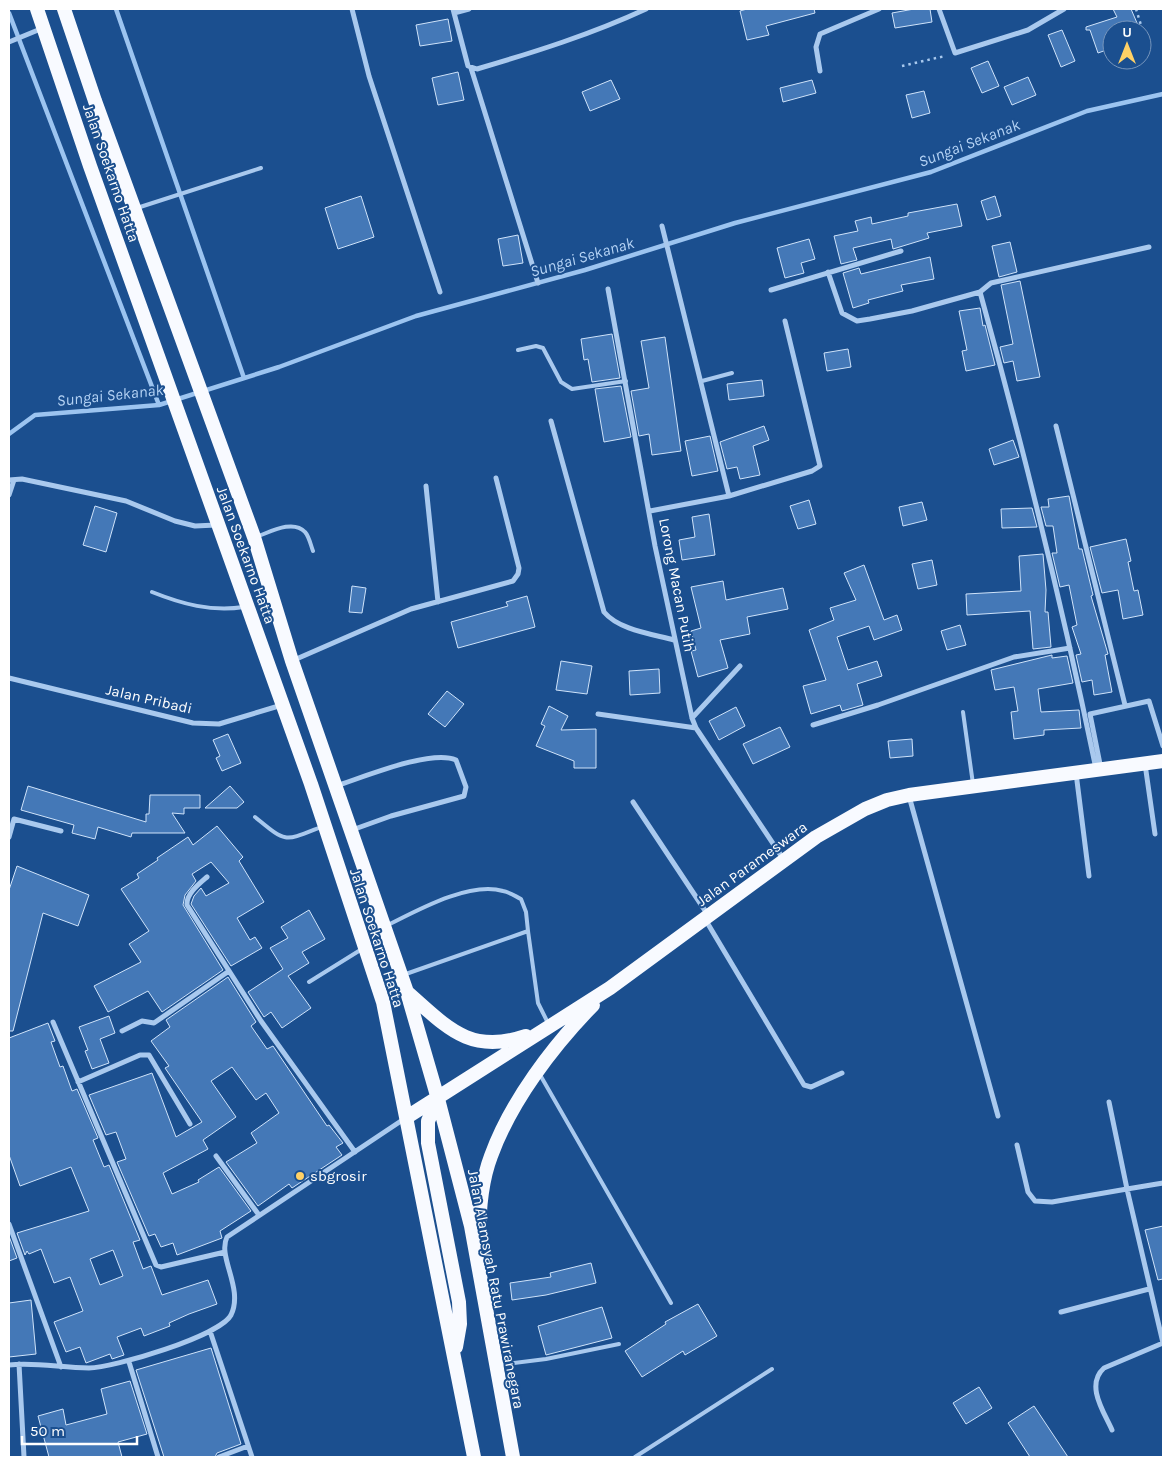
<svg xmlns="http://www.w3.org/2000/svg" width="1172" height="1466" viewBox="0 0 1172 1466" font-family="Karla,sans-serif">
  <rect width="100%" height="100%" fill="#1b4f8f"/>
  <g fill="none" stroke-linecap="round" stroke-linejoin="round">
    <!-- stream -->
    <path stroke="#9cc4f0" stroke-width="4.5" d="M116,9L244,378
      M9,13L159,405
      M9,434L35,415L159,405L279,367L416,316L585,270L735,223L931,172L1087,111L1163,94"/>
  </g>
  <!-- building -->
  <path fill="#4478b7" stroke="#cfe3fa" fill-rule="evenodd" d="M747,9H814L815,13L766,26L769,35L747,40L740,11Z
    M914,9H930L932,22L895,28L892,13Z
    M1113,9H1131L1140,30H1112V48L1098,53L1090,30H1086V27L1117,17Z
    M448,19L452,41L420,46L416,25Z
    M1062,30L1075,61L1061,67L1048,35Z
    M988,61L999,86L982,93L971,68Z
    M458,72L464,100L438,105L432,78Z
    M1028,77L1036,95L1012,105L1004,87Z
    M611,80L620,99L590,111L582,92Z
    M812,80L816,93L783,102L780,88Z
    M924,91L930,113L912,118L906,95Z
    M361,196L374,237L338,249L325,208Z
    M995,196L1001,216L987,220L981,201Z
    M957,204L962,226L927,233L929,238L893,249L891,239L853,248L857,260L841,264L834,236L858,231L855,221L871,217L872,224L908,216V213Z
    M518,235L523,263L503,266L498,239Z
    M809,239L815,259L801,263L804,273L785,278L777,248Z
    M1010,242L1017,272L999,277L992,246Z
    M930,257L934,279L901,285L903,291L868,300L869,303L853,308L843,273L859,268L861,274Z
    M1020,281L1040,377L1017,381L1013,361L1004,363L1000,347L1013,344L1001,285Z
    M980,308L983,326L985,325L995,365L966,371L962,351L967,350L959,311Z
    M612,334L620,378L592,382L588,359L584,360L581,339Z
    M665,337L681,451L652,455L649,434L639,436L631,391L649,388L641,341Z
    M848,349L851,367L827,371L824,353Z
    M762,380L764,396L729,400L727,384Z
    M621,386L631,437L604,442L595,389Z
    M764,426L769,440L753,446L760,475L740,479L737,467L727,469L720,442Z
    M710,436L718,471L692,476L685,441Z
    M1013,440L1019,457L994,465L989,449Z
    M1069,496L1079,549H1082L1093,595L1091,596L1108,654L1105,655L1112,692L1094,695L1092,680L1082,682L1076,655L1081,654L1072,627L1077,625L1069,585L1060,587L1052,553H1057L1053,526H1046L1041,507H1049L1048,499Z
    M809,500L816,524L798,529L790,506Z
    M922,502L927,520L903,526L899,507Z
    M95,506L117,513L106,552L83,545Z
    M1032,508L1037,527L1002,528L1001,509Z
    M709,514L715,555L682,560L679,540L695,537L692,517Z
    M1126,539L1131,561L1128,562L1134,591L1138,590L1143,615L1123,619L1118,590L1102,593L1090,547Z
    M1043,554L1046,590L1045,612H1048L1051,647L1033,649L1030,611L967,615L966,594L1021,591L1019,556Z
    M932,560L937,585L918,589L912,564Z
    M864,565L884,620L897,615L902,630L874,640L869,626L837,637L848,670L877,661L882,676L857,684L863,705L842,711L840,705L811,714L803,686L826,680L809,630L834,620L830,608L856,600L844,573Z
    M723,581L726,600L783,588L788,609L747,617L750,634L720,640L728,668L698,677L691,651L696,650L691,631L701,628L691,587Z
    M352,586L366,588L362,613L349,612Z
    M527,596L535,627L458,648L451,622L508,606L506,602Z
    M960,625L966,645L947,650L941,631Z
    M1052,655V658L1067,656L1073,683L1038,689L1041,712L1079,710L1081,728L1044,730V735L1014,739L1011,712L1018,711L1014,687L995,690L991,670Z
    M561,661L592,666L587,694L556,690Z
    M659,669L660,693L630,695L629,671Z
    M447,691L464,704L445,727L428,714Z
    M549,706L568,716L561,730L596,729V768H574V761L536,746L545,726L541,724Z
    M736,707L745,726L719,740L709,721Z
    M780,727L790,747L753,764L743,744Z
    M228,734L241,763L222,771L216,758L220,756L213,740Z
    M912,739L913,756L890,758L888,741Z
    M28,786L146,822V814H149L150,795H200V808H184V814L172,813L185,833H132L131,837L98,827L95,839L72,833L74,825L21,810Z
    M230,786L244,802L237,808H205Z
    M217,826L243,857L239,861L264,902L237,918L250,940L255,937L262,948L231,966L191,904L194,896L201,888L206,896L229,883L211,862L192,874L196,881L185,895L183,905L223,970L162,1012L148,991L108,1012L94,986L141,962L129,944L149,931L121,889L139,878L137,874L158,860L157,858L188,837L193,845Z
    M17,866L89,895L78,926L43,913L13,1031H9V890Z
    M309,910L325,939L302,952L309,963L288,976L311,1008L282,1028L271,1012L264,1017L248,992L283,969L270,948L288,938L281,927Z
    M228,977L256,1022L251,1026L267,1049L273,1046L327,1126L329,1125L343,1143L336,1147L342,1155L292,1188L289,1184L258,1206L226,1162L257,1143L251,1133L279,1113L266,1093L256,1100L232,1067L211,1081L236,1117L203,1140L208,1149L163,1173L172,1194L199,1182L198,1180L219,1167L251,1211L220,1231L222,1238L177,1255L173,1243L161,1247L155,1234L149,1236L117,1162L126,1159L116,1132L106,1135L89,1095L152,1073L176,1137L202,1122L165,1068L169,1066L151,1041L170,1027L166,1020Z
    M109,1016L115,1033L100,1039L109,1063L92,1069L85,1051L88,1050L79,1027Z
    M48,1023L55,1041L51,1042L60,1067L63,1066L72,1091L77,1089L98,1138L93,1140L104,1167L109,1165L140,1240L133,1242L143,1269L151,1266L162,1295L208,1280L217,1304L189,1314L169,1323L170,1326L144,1336L141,1328L117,1337L124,1355L112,1359L110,1354L86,1363L80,1347L66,1352L54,1322L83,1311L70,1277L54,1283L41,1249L29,1254L27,1251L25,1255L17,1233L89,1211L71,1167L20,1186L9,1155V1038ZM113,1250L123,1276L100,1285L90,1259Z
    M1163,1226V1279L1158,1280L1145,1230Z
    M9,1236L17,1258L9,1261Z
    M591,1263L596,1283L546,1295L512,1300L510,1283L551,1277L550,1273Z
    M31,1300L36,1354L9,1357V1303Z
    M698,1304L717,1336L685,1355L683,1351L642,1377L625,1351L666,1324L665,1322Z
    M602,1307L612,1338L546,1355L538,1326Z
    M211,1348L241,1444L217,1453L215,1457H164L136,1370Z
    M130,1381L147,1434L118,1442L122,1457H49L38,1416L63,1409L66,1425L107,1414L101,1389Z
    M979,1387L992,1408L966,1424L953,1403Z
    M1034,1406L1068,1457H1030L1008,1423Z"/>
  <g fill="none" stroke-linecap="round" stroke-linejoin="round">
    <!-- path -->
    <path stroke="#a9c9ee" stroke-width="2.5" stroke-dasharray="2.5 4" stroke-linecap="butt" d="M1136,9L1145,38
      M902,66L945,56"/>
    <!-- service -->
    <path stroke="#a9c9ee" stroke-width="4" d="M137,208L261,168
      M518,350L536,346L543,348L561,382L572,389L626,381
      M702,381L732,373
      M256,537C270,532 293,519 305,532C309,536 311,546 313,551
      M152,592C182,604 211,612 244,607
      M963,712L973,784
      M255,817C287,843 283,842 321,827
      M386,926C416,911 469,881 503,891C509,892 515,896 521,899L526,912L528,931
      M403,975L528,931L538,1003L548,1023
      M309,982L362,949
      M539,1073L671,1303
      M498,1365L546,1359L619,1344
      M635,1457L772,1369"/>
    <!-- minor -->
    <path stroke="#a9c9ee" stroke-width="5" d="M352,9L369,76L440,292
      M453,9L468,66L477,69C535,52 592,34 646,9
      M939,9L955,53L1028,30L1064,9
      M454,13L469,9
      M9,42L43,28
      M471,68L538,283
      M820,71L816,47L820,34L879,9
      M662,226L729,496
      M828,272L842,313L857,321L870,319L912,311L980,292C1024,450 1063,609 1096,769
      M608,289L655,546L692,718L696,728L784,860
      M771,290L901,251
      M980,292L991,283L1149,247
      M551,421L604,612C619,630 652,634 674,640
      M1056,426L1125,705
      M9,480L22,479L126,501L175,521L195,526L216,525
      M426,486L438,602
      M9,495L14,480
      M650,511L729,496L812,471L820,466L785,321
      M294,660L411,609L513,581L518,574L519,568L496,478
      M9,678L193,723L219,724L282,705
      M598,714L696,728
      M692,718L740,666
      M813,725L878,705L1014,657L1070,648
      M1145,764L1155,834
      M1101,769L1090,714L1149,701L1163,746
      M1076,773L1089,876
      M336,786C364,777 431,749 456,760L466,787L464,796L391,816L352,830
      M909,796L998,1116
      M633,802L708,915
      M9,837L14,819L61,831
      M207,877C199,884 186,894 187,905L261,1021L355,1152
      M705,919L804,1085L811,1087L842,1073
      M53,1022L156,1265L161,1267L225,1252
      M122,1031L142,1021L154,1023L229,971
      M78,1082L140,1055H149L190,1124
      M1017,1145L1028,1192L1035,1201L1052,1202L1127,1189L1109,1102
      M216,1156L259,1215
      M9,1224L61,1367
      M1061,1312L1149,1289
      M210,1331L252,1457
      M129,1362L158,1457
      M19,1364L24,1457
      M9,1365C36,1362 62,1368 89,1368C113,1368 220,1336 231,1315C244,1288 217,1257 227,1237L404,1119
      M1112,1430C1104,1412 1085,1385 1104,1368L1163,1343L1127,1189L1163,1183
      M219,1457L248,1446"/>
    <!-- trunk -->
    <path stroke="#f8faff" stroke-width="14" d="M37,9L90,166L311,784L383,1002L474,1457
      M64,9L95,101L254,537L292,661L407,992L438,1099L471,1226L513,1457
      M407,992C447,1027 469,1055 526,1036
      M438,1099L428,1121V1143L459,1302L460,1324L456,1347
      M407,1117L610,988L816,837L865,809L887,800L909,795L1163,761
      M479,1239C479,1212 481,1182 491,1156C511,1101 553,1046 593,1005"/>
  </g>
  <!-- markers -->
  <circle fill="#ffd166" stroke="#1b4f8f" stroke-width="2" cx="300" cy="1176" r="5"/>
  <g text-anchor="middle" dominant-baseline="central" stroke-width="4" stroke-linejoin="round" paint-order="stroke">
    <!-- street labels -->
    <g font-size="15" fill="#fff" stroke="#1b4f8f">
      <text transform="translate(111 173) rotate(71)">Jalan Soekarno Hatta</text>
      <text transform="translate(246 555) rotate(70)">Jalan Soekarno Hatta</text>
      <text transform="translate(677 585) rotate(79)">Lorong Macan Putih</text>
      <text transform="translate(149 699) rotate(13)">Jalan Pribadi</text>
      <text transform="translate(752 864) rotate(-36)">Jalan Parameswara</text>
      <text transform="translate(377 938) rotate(72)">Jalan Soekarno Hatta</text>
      <text transform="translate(496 1289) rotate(79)">Jalan Alamsyah Ratu Prawiranegara</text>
    </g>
    <!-- poi labels -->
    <g font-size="15" fill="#fff" stroke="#1b4f8f" text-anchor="start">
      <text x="310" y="1176">sbgrosir</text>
    </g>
    <!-- water labels -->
    <g font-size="16" font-style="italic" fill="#b5d3f5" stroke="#1b4f8f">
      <text transform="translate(969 143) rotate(-21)">Sungai Sekanak</text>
      <text transform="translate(582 257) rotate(-16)">Sungai Sekanak</text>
      <text transform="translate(110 395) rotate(-6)">Sungai Sekanak</text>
    </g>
  </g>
  <!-- border -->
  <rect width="1172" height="1466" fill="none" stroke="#ffffff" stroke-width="20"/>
  <!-- north arrow -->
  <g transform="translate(1127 45)"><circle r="24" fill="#1b4f8f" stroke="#7695bc"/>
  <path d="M0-4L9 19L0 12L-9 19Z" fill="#ffd166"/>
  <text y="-8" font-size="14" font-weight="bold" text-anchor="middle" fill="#ffffff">U</text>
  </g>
  <!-- scale -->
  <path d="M22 1436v8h115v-8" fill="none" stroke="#ffffff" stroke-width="2.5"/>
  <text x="30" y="1436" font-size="15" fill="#ffffff" stroke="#1b4f8f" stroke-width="4" paint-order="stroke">50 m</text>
</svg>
